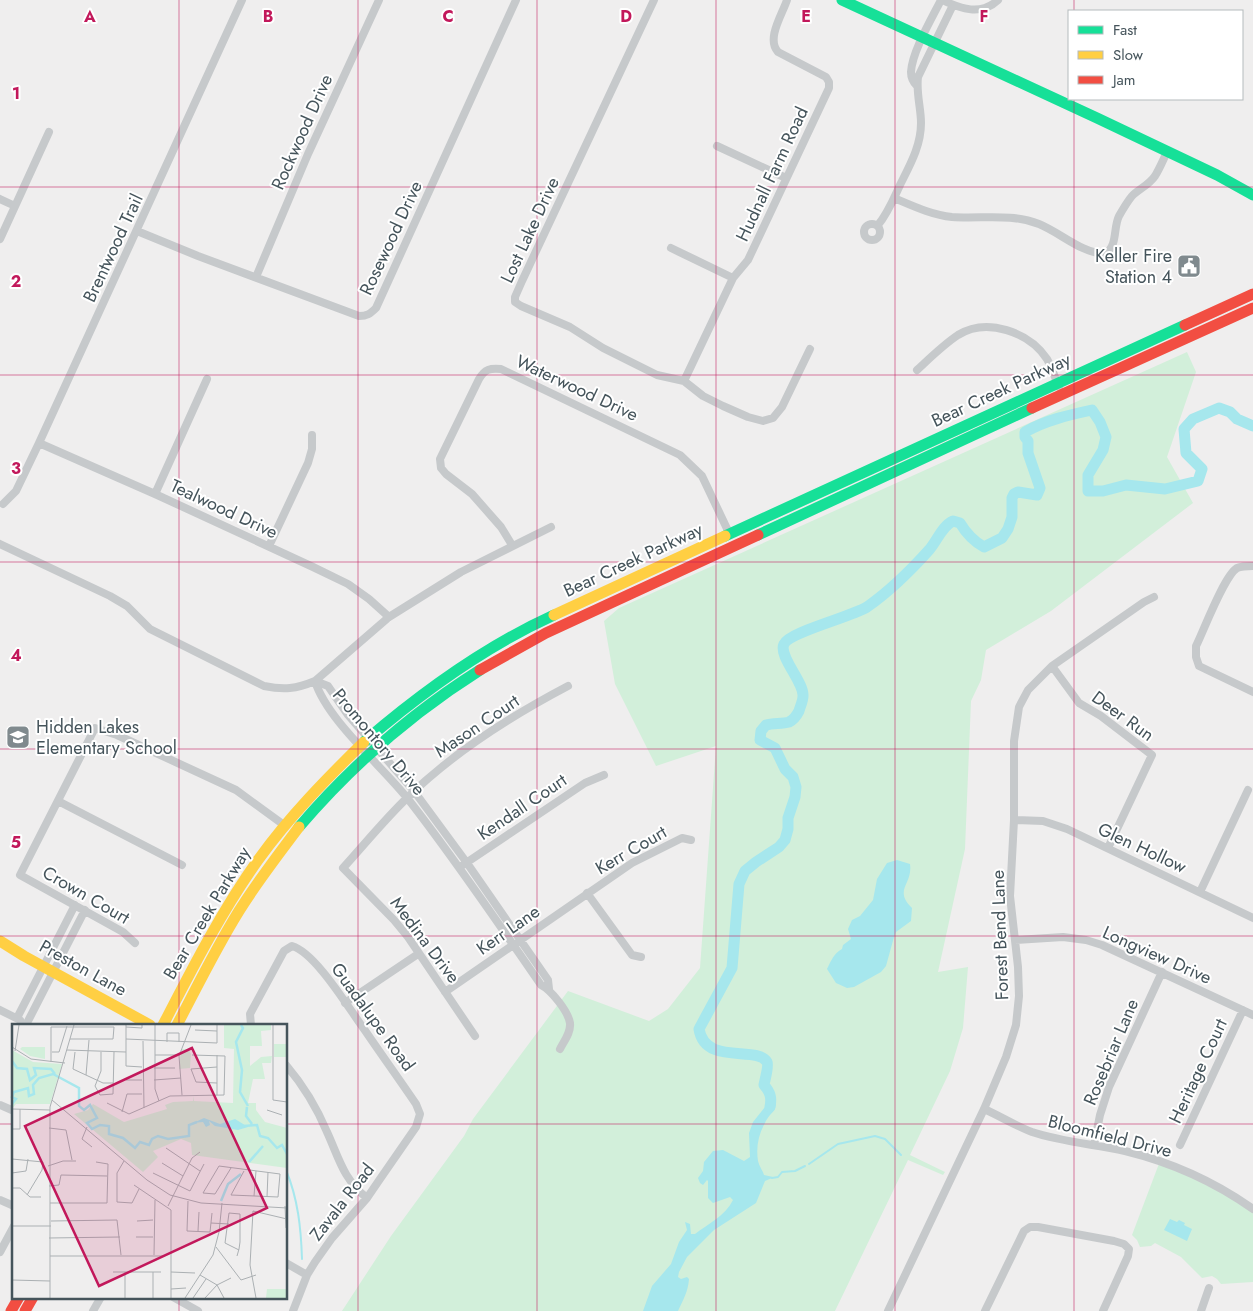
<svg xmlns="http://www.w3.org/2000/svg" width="1253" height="1311" viewBox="0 0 1253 1311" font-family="Jost,sans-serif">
  <rect width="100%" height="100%" fill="#efeeee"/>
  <!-- green -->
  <path fill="#d2efda" d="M1187,352L1196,372L1167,457L1193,503L1051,611L986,650L981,680L971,701L965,849L938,972L968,967L963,1028L950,1071L910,1155L945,1172L943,1175L908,1160L835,1311H342L391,1236L464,1136L473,1119L568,991L649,1021L668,1009L700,968L716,746L656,766L615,684L604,621L619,608Z
    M1160,1161L1253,1209V1282L1221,1284L1217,1279L1212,1276L1202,1278L1181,1257L1155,1243L1151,1246L1140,1247L1137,1240L1132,1235Z"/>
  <!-- water -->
  <path fill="#a6e7ed" d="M897,860L910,864C913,885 893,889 912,908L911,921L896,932L894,937L886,966L881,972L854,987L847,988L836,983L827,969C831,961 834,953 842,949L843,945L851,939L848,929L852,920L860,916L873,900L877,879L887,863Z
    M771,1094L775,1096C778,1114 771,1110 765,1123C758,1135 756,1148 758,1161C759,1166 763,1171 764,1175L773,1177L772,1178L765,1181L756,1203L714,1230L687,1257L679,1272L678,1277L681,1279L687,1277L689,1279C688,1292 683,1300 678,1311H643L652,1286L671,1264L679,1242L687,1230L685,1222L690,1224L691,1234H695C708,1224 725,1216 733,1200L730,1197L713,1203L708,1198V1181L707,1180L703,1185L700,1183L698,1178L703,1171L704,1162L713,1151L723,1150L744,1161L750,1157L749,1133L753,1122L765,1107L767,1098Z
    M1170,1219L1177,1222L1179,1220L1185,1223L1184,1225L1192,1229L1187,1241L1164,1230Z"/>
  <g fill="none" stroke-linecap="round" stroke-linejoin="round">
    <!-- stream -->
    <path stroke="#a6e7ed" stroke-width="2" d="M809,1164L838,1144L875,1136L885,1139L901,1155
      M286,1170C298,1199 301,1228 302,1259
      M772,1178L778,1177L782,1172L795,1171L805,1166"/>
    <!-- river -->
    <path stroke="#a6e7ed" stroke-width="11" d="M770,1107C772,1097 770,1092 764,1085C765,1079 769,1066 767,1062C757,1045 705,1066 699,1029L732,968L739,884L745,871L756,862L779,847L785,840L788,829V818L795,797L796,787L793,777L785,769L775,748L760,740L761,731L766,725C773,723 782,724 789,722C793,720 797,715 799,711C800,707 803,701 803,696C804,682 778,656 784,644C789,632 851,617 867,607C887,593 912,569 929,550C937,541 942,526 953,521L960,523C966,533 973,541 984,547L1002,538L1008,529L1012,517V498L1014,494L1018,492L1037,495L1040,488L1028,453V441L1025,437V432C1046,420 1069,415 1092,410L1100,422L1106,437L1103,450L1088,475V491H1103L1126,485L1165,489L1198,481L1202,469L1186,453L1184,429L1193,419L1219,408L1230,412L1237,419L1253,426"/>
    <!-- street -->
    <path stroke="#c6c9cb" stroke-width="8" d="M654,0L522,281L515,297V302L521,306L570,327L603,348L657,375L684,381L703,396L723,406L748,417L763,421L773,418L782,407L810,349
      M942,0C961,9 981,16 998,0
      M917,86C913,82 911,78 911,72C912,52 932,18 941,0
      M717,146L786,178
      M894,198C913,206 932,215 952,217C982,219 1011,213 1039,224C1061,233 1081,253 1105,254C1118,246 1113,228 1119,216C1123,209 1127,202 1132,196C1139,189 1149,185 1155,176C1160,168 1163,160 1167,152
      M0,199L15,206
      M864 232a8 8 0 1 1 16 0a8 8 0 1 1-16 0Z
      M878,225C888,213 893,200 900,185C910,165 921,146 921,123C921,108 916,93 918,77L953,5
      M137,231L198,256L359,316C367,316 370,314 376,308L516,0
      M0,239L49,132
      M671,248L733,278
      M256,277L308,154L379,0
      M917,370C930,358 943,345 958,335C987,317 1029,332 1047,359C1052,368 1055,378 1059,387
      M684,381L733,278L748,260L829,88V82L826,77L778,52C766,39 782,15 787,0
      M39,443L155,494L313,567L348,584L369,599L389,617
      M155,494L207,379
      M3,504L16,491L39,443L242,0
      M0,544L110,596L127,606L150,629L264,686C284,690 296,689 315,681L389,617L461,572L551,527
      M512,545L501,527L472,494L446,474L441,468L440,459L479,379C485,369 490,368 501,369L680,455L702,476L730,535
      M269,546L308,463L312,449V435
      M1253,566C1248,566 1242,566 1237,568C1224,576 1204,630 1196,646V657L1199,666L1253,692
      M1052,666L1079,703L1101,716L1152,755L1108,848
      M315,681C327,720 382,766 408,799C455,859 498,923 541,985C551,990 568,1011 570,1023C571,1033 564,1041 560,1049
      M315,681L328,686L348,715L414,791L467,863L548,980L549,989
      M58,801L182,865
      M1014,820L1043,821L1067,829L1253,918
      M463,865L585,783L604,775
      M1200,892L1248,790
      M587,893L632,955L641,957
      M1015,940L1063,937L1086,940L1102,945L1253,1015
      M135,943L123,932L20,875L95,728L117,735L236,790L284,825
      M445,992L632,863L682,838L691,840
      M345,1003L418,954
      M0,1010L20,1020
      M17,1018L75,905
      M27,1023L85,910
      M251,1025L250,1014L284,951L292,946C316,953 349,1009 364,1029C381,1054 399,1079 416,1104L420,1114L416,1127L380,1179L367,1198L332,1238L315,1262L307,1275L293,1311
      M475,1036L408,937L394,920L343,868C364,845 385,819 408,797C454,752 511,716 568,686
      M286,1065C303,1085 317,1108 327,1132C339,1158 343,1179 367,1198
      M0,1105L14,1111
      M984,1109C1000,1116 1016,1126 1032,1132C1062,1142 1094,1144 1125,1151C1170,1162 1215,1182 1253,1209
      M1094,1145L1100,1115L1109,1087L1162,972
      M1180,1145L1243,1010
      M0,1200L14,1206
      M0,1252L14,1226
      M286,1263L307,1275
      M173,1297L198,1311
      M93,1311L101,1297
      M888,1311L984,1109L1006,1057L1016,1025L1019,996L1018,967L1010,896L1014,820V741L1019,707L1028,690L1052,666L1144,602L1154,597
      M985,1311L1024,1231L1030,1227H1038L1114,1241L1124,1244L1129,1249L1128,1256L1103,1311
      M1201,1311L1209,1288"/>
    <!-- fast -->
    <path stroke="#16e098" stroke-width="11" d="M842,0L1097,118L1217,175L1253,195
      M758,535L1032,408
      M725,536L1185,325
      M364,742C422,692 484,647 554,615
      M299,827C351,766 412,713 480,670"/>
    <!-- slow -->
    <path stroke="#ffcf43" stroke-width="11" d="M554,615L725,536
      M0,941L24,956L150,1025
      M163,1025C192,969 221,912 258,860C289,817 326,779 364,742
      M177,1025C197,987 216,948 239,911C257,882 278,855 299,827"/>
    <!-- jam -->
    <path stroke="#f24e42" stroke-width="11" d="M1185,325L1253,294
      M1032,408L1253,308
      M480,670L546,633L758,535
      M11,1311L19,1297
      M25,1311L33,1297"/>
  </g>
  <!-- grid -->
  <path fill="none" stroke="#c2185b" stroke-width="1" stroke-opacity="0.55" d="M179,0V1025M358,0V1311M537,0V1311M716,0V1311M895,0V1311M1074,0V11M1074,99V1311M0,187H1253M0,375H1253M0,562H1253M0,749H1253M0,936H1253M0,1124H14M286,1124H1253M179,1297V1311"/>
  <!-- icons -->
  <defs>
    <g id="civic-square" transform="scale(1.25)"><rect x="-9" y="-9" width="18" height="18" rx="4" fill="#808a8e" stroke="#fff"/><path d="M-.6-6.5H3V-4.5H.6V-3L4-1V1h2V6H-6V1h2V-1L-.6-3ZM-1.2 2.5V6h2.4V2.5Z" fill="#fff"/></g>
    <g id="school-square" transform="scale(1.25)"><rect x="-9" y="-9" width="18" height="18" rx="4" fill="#808a8e" stroke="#fff"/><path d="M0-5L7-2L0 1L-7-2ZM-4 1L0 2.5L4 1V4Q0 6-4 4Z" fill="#fff"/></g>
  </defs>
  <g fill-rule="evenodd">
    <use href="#civic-square" x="1189" y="266"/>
    <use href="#school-square" x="18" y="737"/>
  </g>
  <g text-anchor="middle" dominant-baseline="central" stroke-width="4" stroke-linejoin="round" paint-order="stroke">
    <!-- street labels -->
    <g font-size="18" fill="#45545b" stroke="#fff">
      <text transform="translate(302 132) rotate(-66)">Rockwood Drive</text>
      <text transform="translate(772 174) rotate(-65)">Hudnall Farm Road</text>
      <text transform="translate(530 230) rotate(-65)">Lost Lake Drive</text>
      <text transform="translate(391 238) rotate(-65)">Rosewood Drive</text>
      <text transform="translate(113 248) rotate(-65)">Brentwood Trail</text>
      <text transform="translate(577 388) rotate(25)">Waterwood Drive</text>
      <text transform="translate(1001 390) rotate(-25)">Bear Creek Parkway</text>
      <text transform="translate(224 509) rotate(25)">Tealwood Drive</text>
      <text transform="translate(633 560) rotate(-25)">Bear Creek Parkway</text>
      <text transform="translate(1123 716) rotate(36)">Deer Run</text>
      <text transform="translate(477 726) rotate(-34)">Mason Court</text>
      <text transform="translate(379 742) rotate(50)">Promontory Drive</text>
      <text transform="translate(522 807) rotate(-34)">Kendall Court</text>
      <text transform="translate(1142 848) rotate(25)">Glen Hollow</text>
      <text transform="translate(631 850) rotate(-30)">Kerr Court</text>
      <text transform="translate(86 895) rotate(30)">Crown Court</text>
      <text transform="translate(207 913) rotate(-59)">Bear Creek Parkway</text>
      <text transform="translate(508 930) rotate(-35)">Kerr Lane</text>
      <text transform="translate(1000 935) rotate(-92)">Forest Bend Lane</text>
      <text transform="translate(425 940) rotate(53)">Medina Drive</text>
      <text transform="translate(1157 955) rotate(24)">Longview Drive</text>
      <text transform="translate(83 968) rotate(29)">Preston Lane</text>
      <text transform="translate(373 1017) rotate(54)">Guadalupe Road</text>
      <text transform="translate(1111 1052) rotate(-67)">Rosebriar Lane</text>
      <text transform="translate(1198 1071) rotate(-65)">Heritage Court</text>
      <text transform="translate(1110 1136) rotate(14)">Bloomfield Drive</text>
      <text transform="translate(342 1202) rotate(-52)">Zavala Road</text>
    </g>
    <!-- poi labels -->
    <g font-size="18" fill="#45545b" stroke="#fff" text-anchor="end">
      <text x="1172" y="256">Keller Fire<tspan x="1172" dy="21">Station 4</tspan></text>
      <text x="36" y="727" text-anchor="start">Hidden Lakes<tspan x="36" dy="21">Elementary School</tspan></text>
    </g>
  </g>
  <!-- overview -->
  <g transform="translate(12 1024)">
    <rect width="275" height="275" fill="#efeeee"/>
    <path d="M212,1H259V6L249,7L250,22H238V42L249,33L260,32L259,39H250L253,55H241L236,79H244V86L253,98L275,104V144L180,131L179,119L169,115L141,127L146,133L131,148L62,90L76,86L81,80L112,98L155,85L153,81L161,78L181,77V72L182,77L221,79L222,25L212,24ZM262,20H275V33H262ZM10,23H33V35L18,32L8,25ZM169,25H176L179,30L178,44L167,45ZM0,26L21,38L50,40L38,80H4L0,85ZM255,265H275V274H254Z" fill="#d2efda"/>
    <path d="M192,94L208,100L223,95L236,103L226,106L203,102L197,97L198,101L194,103L191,98L181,99Z" fill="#a6e7ed"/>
    <path fill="none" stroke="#a6e7ed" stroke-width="2.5" d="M229,1L231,4L224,18L230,46L228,68L236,82M0,37L5,44L15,45L18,56L24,51L22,44L39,45L43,50M0,80L4,75L0,73L2,68L16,64L17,72L22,70L21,61L27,54L41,50L67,64V82L72,86L78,81L85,94L75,99L80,105L88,101L97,102V110L111,114L123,124L128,118L137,121L140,115L146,112L156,115L177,112V101L185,98M235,83L234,92L240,100M232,102L245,101L248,112L256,114L265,124L270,121L275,130M237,138L251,122M209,177L216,160L229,150"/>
    <path fill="none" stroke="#abb0b3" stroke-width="1" d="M114,1V42L130,43M143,1V65L147,77M261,1V76L275,78M114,3L130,4V1M183,6L205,7M58,15H101L102,3M114,15L205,19V1M131,17L132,84M155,18V9H167V18M0,23L19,35L53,39M55,26L114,28M3,27L7,1M40,28H47L55,2M63,28L61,45L91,59H101M89,28V47L83,62L88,71L101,70L102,28M143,31H165M39,38V3H102M142,44H163M74,51L77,16M114,56H130M142,56L169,54M205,59L184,58L179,45L205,43M170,71L167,32L179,1M205,71V31M40,76L135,156L158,171L189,179L275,184M95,79L117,90L158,72L212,71L213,32L180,31M0,85L38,86M255,86L270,91M110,88L115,70H130M75,103L70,115L80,123M37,104L54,106L60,136M0,105H8V85M154,124L188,147M0,135L31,138L30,146L15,171M112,137L105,149V178L120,179L127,165M150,139L171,152M36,142L51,137H64M219,144L203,170L191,169L207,142L268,150L266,173L219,171L232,147M0,149L14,147L16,135M141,149L178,167L192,140M122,161L159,186V274M37,162L47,161L49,151L95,152M0,164H8L18,173H29M242,172L244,147M255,173L256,148M176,177L175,207L198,208L200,189M38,179H95L96,140L84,138M156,182L180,134L188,128M273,182L274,204M39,197L105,196L109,231M125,197L141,196M199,199L217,200M0,202H39M186,207L187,188M124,213H141M37,214L108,213M204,223L229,256L244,251M142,231L143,176M38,232H152M225,232L227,225L228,218V190L217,189L213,219L227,226M101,248H149M159,248L183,249M188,251L205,261L212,274M0,256L38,257M159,265L174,264M38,274V83L62,1M113,274V248M141,274V248M173,274L201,231L207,208L210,179M181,274L194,255M193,274L205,261L219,254M244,274L238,241L241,187L275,195"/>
    <path fill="#c2185b" fill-opacity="0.15" stroke="#c2185b" stroke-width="2.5" d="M180,24L255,184L87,262L13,102Z"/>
    <rect width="275" height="275" fill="none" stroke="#45545b" stroke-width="2.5"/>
  </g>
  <g font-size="16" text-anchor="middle" font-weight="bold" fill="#c2185b" stroke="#fff" stroke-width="4" stroke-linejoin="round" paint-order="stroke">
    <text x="90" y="22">A</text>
    <text x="268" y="22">B</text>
    <text x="448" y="22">C</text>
    <text x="626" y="22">D</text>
    <text x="806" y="22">E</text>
    <text x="984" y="22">F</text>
    <text x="16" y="99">1</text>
    <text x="16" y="287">2</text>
    <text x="16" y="474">3</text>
    <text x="16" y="661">4</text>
    <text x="16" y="848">5</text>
  </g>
  <!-- legend -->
  <rect x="1068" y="10" width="175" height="90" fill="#ffffff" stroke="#b5bbbd"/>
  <rect x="1078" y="26" width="25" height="8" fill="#16e098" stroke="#b5bbbd"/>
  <text x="1113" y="35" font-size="15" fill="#45545b">Fast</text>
  <rect x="1078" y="51" width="25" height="8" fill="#ffcf43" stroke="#b5bbbd"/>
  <text x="1113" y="60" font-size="15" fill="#45545b">Slow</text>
  <rect x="1078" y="76" width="25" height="8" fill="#f24e42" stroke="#b5bbbd"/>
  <text x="1113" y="85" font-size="15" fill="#45545b">Jam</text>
</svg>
